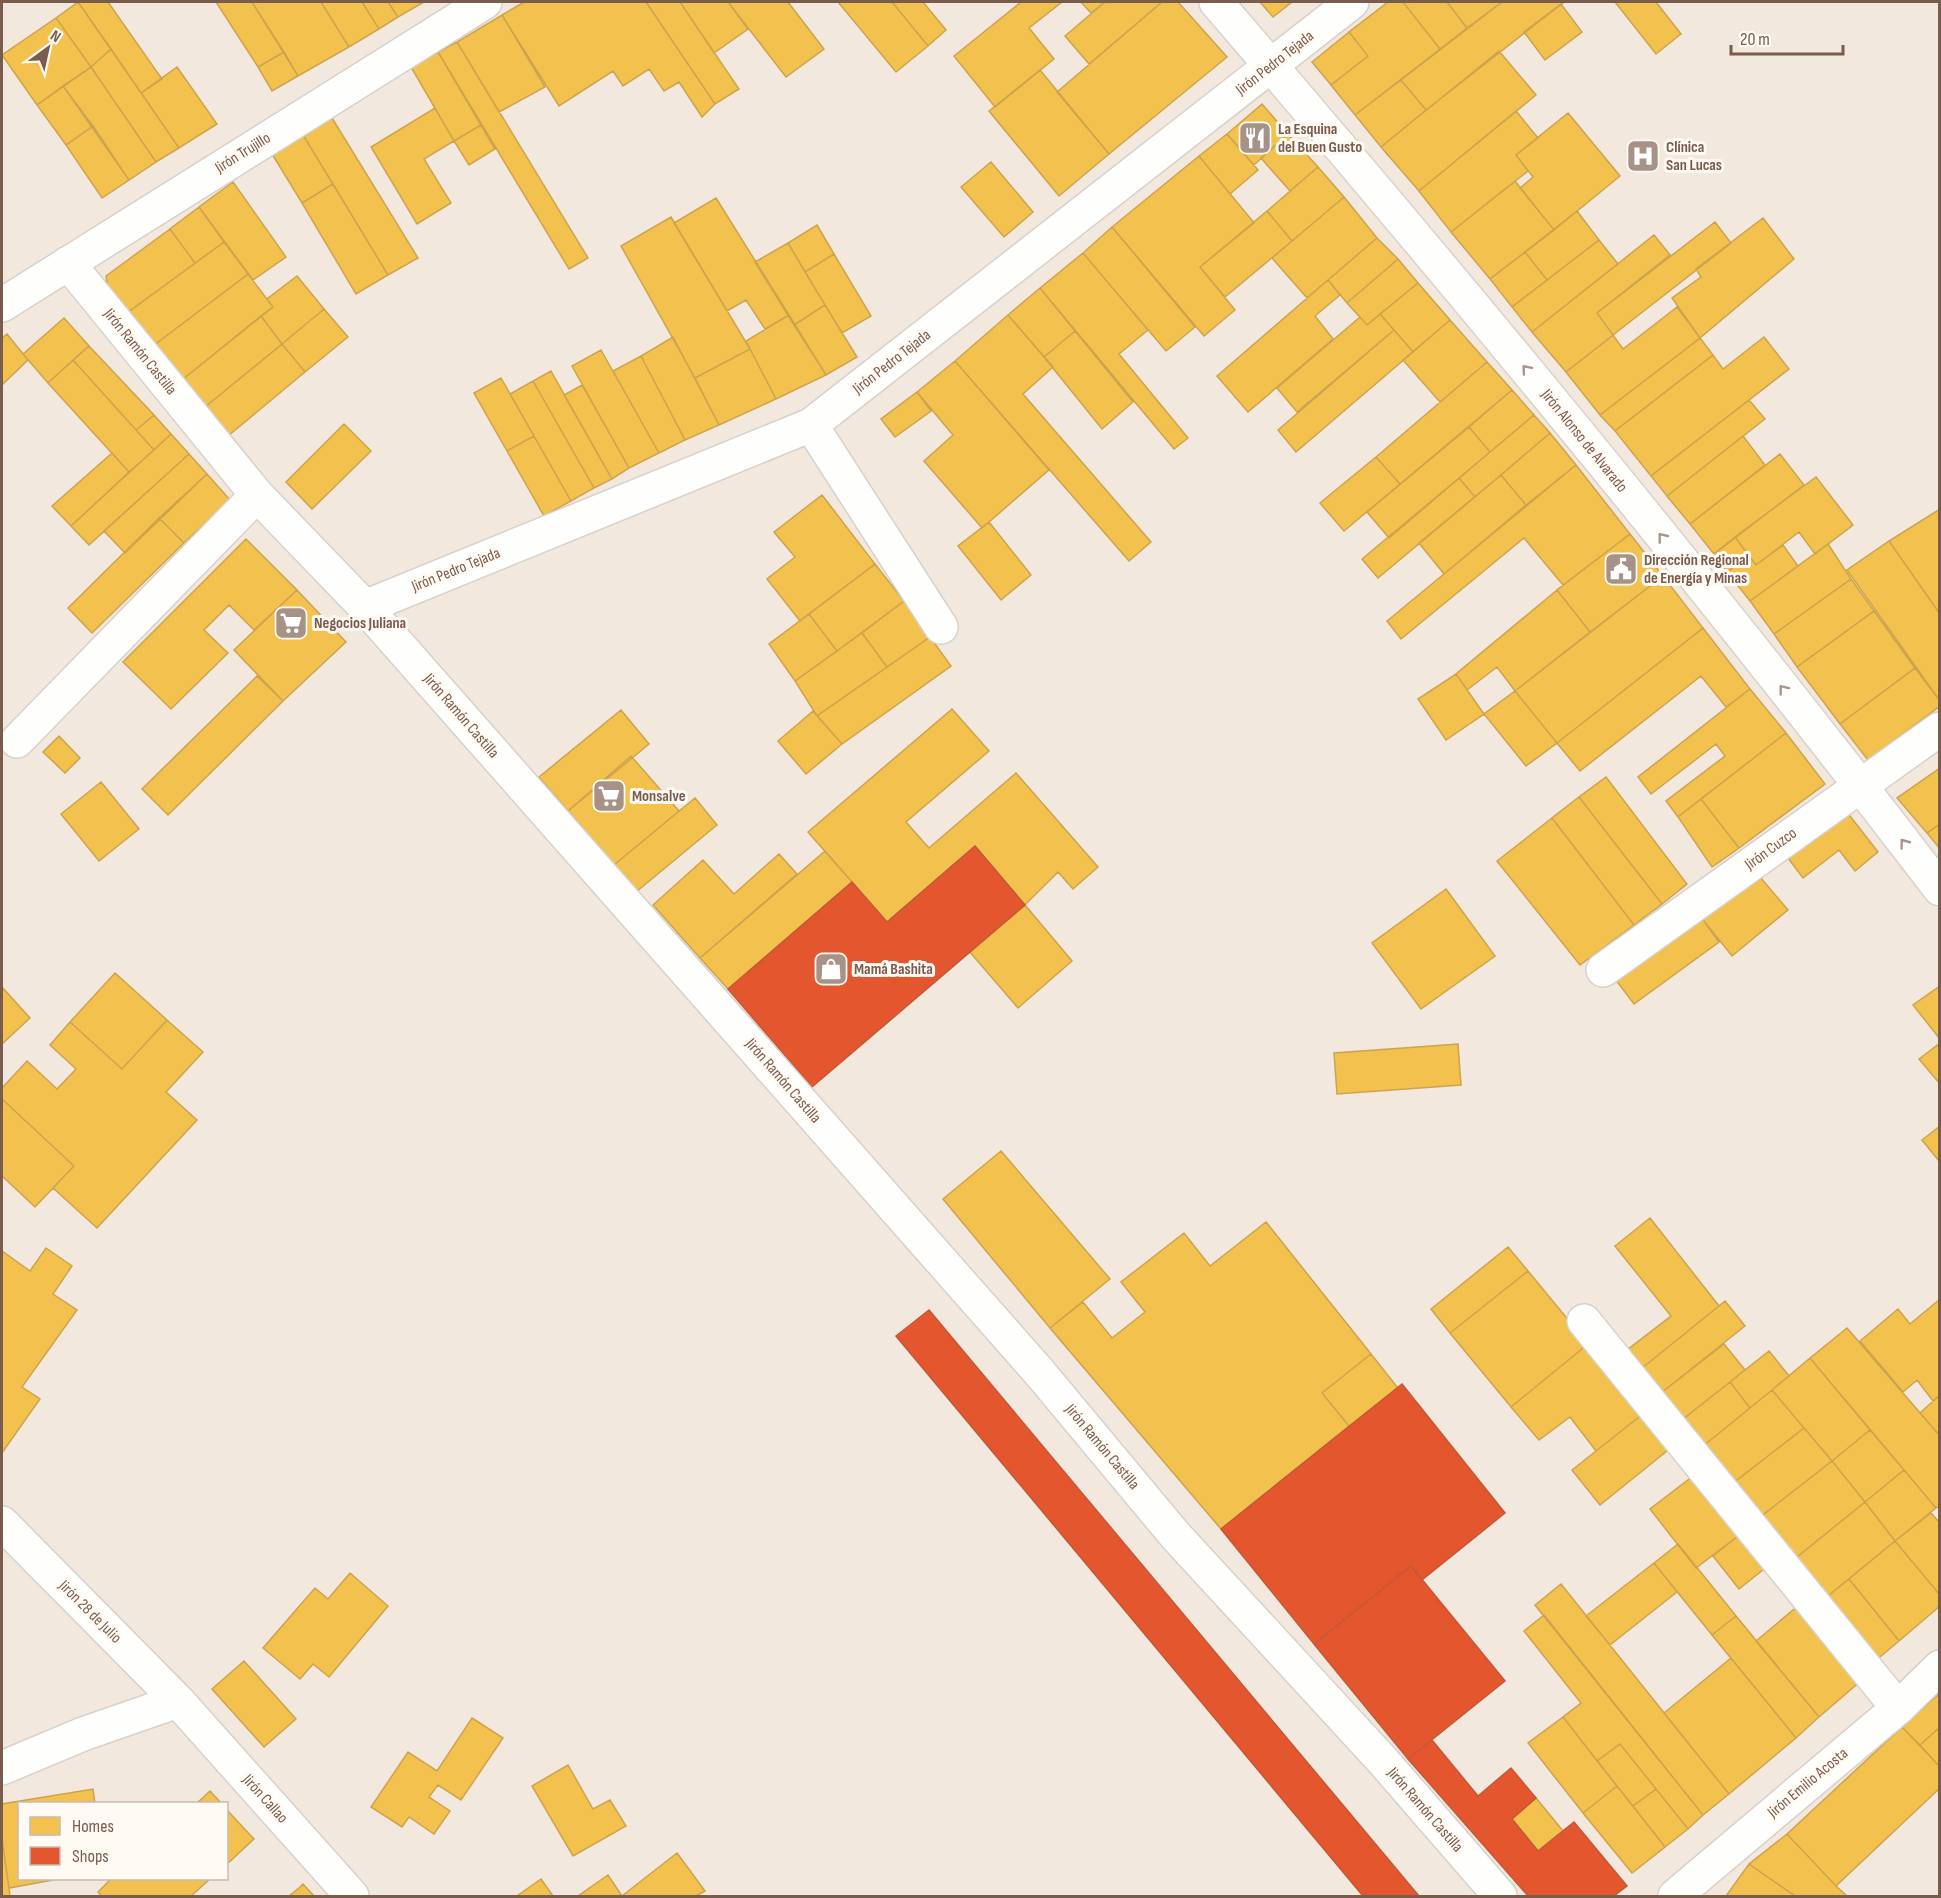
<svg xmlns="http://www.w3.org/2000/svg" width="1941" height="1898" viewBox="0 0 1941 1898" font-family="'Sofia Sans Condensed',sans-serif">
  <rect width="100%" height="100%" fill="#f9f5f0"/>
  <!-- residential -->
  <path fill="#f2e8de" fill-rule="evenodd" d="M2,2H1939V1896H2ZM20,1804H226V1878H20Z"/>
  <!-- homes -->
  <path fill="#f2c14e" stroke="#cea34e" stroke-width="1.5" d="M78,2H108L162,79L141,93Z
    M78,2L111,49L91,67L56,18Z
    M216,2H252L284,52L258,67Z
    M252,2H321L349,47L298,76Z
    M321,2H362L379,29L349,47Z
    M362,2H388L398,17L379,29Z
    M388,2H424L398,17Z
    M524,2H646L715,104L702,117L679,82L664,91L649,69L623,86L613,71L559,106L502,15Z
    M646,2H680L739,89L715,104Z
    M680,2H728L748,29L714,53Z
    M728,2H788L824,49L786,77Z
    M838,2H892L928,46L896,72Z
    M892,2H923L946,30L928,46Z
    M1021,2H1062L1029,28L1054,59L995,107L954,56Z
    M1081,2H1105L1091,13Z
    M1105,2H1162L1089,64L1065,36Z
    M1162,2H1178L1227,57L1109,154L1057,92Z
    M1260,2H1292L1273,17Z
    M1388,2H1403L1440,49L1355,115L1331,85L1368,56L1349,32Z
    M1403,2H1447L1467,28L1440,49Z
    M1447,2H1502L1467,28Z
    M1502,2H1564L1426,110L1401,80Z
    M1615,2H1656L1681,34L1656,54Z
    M1561,4L1582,32L1545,60L1524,32Z
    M502,15L545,87L499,112L457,42Z
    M56,18L91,67L37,105L2,55Z
    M1349,32L1368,56L1331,85L1312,62Z
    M457,42L588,258L569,269L438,52Z
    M111,49L179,148L156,162L91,67Z
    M1499,51L1536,95L1419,191L1381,147Z
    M284,52L298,76L272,91L258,67Z
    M438,52L481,125L454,141L411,67Z
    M91,67L156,162L129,180L63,86Z
    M177,67L217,124L179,148L141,93Z
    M1040,70L1109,154L1059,196L989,111Z
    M1401,80L1426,110L1381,147L1355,115Z
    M63,86L93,126L66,145L37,105Z
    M1262,104L1288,134L1254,165L1227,134Z
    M435,108L454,141L424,159L451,203L417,224L371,147Z
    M1516,111L1538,138L1516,155L1528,171L1451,232L1419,191Z
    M1568,113L1620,176L1554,230L1520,188L1533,177L1516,155Z
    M332,118L418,258L388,275L303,135Z
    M481,125L495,149L469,165L454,141Z
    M93,126L129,180L102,198L66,145Z
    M1227,134L1258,170L1230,194L1199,156Z
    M1288,134L1318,167L1290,191L1261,158Z
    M303,135L333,184L302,203L272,154Z
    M1199,156L1254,223L1200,267L1235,310L1204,336L1112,227Z
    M991,162L1033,212L1004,237L961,187Z
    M1318,167L1344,197L1292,241L1267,211Z
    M1515,181L1554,230L1490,279L1451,232Z
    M233,182L286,257L253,280L199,207Z
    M333,184L388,275L356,294L302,203Z
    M1344,197L1377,238L1307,298L1272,258Z
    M716,198L789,315L765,329L746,300L727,311L674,223Z
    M199,207L224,242L195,263L170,229Z
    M1267,211L1292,241L1225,297L1200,267Z
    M1577,211L1599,240L1547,280L1525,252Z
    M671,217L750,349L695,378L621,246Z
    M1763,218L1794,259L1700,338L1672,298L1701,277L1696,269Z
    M1715,222L1731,243L1613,335L1597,313Z
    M817,225L834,254L805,272L788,243Z
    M1112,227L1195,327L1166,351L1083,253Z
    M170,229L195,263L127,313L108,289L106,276Z
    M1654,235L1670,255L1597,313L1613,335L1566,372L1532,332Z
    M1377,238L1398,259L1347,303L1328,280Z
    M1599,240L1618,264L1532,332L1512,307Z
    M224,242L248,274L153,346L127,313Z
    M788,243L825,305L794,325L755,262Z
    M1525,252L1547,280L1512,307L1490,279Z
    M1083,253L1148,330L1119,354L1188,438L1174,449L1040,288Z
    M834,254L871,316L842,333L805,272Z
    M1398,259L1418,283L1367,325L1347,303Z
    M248,274L273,307L182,380L153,346Z
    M297,276L324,309L282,344L261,316L273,307L267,299Z
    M1328,280L1340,295L1315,316L1333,339L1248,412L1217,376Z
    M1418,283L1450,320L1413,352L1380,314Z
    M1040,288L1075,331L1044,357L1008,315Z
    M825,305L857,357L826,375L794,325Z
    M1677,307L1700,338L1600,415L1566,372L1613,335L1623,349Z
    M324,309L348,337L305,372L282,344Z
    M1380,314L1394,330L1297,412L1277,388L1360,317L1367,325Z
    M789,315L826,375L776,399L746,341Z
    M1008,315L1053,367L1023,394L1151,542L1129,561L955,361Z
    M261,316L282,344L205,407L182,380Z
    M64,318L89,346L48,383L23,354Z
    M1450,320L1487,362L1440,402L1403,360Z
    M1394,330L1413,352L1296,452L1278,430Z
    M1075,331L1133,402L1102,429L1044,357Z
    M7,334L28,360L2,385V338Z
    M673,337L719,425L685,440L641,356Z
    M1764,337L1789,369L1651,476L1615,431L1713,355L1723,369Z
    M1700,338L1713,355L1615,431L1600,415Z
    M282,344L305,372L228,436L205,407Z
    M89,346L154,415L136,430L73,360Z
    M750,349L776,399L719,425L695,378Z
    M601,350L659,453L629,468L572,366Z
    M641,356L685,440L659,453L613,371Z
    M73,360L154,450L129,472L48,383Z
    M955,361L1049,470L982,528L924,461L953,435L917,392Z
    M1487,362L1512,390L1400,484L1376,457Z
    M551,371L612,479L594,488L533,381Z
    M501,378L534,436L507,451L474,393Z
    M533,381L594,488L571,501L510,394Z
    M582,385L629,468L612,479L564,395Z
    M1512,390L1534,415L1490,452L1469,427Z
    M917,392L931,411L895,437L881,419Z
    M1749,400L1765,419L1667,496L1651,476Z
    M154,415L171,434L154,450L136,430Z
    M1534,415L1550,433L1475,497L1459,478Z
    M344,424L371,451L312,509L286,482Z
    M1469,427L1490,452L1389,538L1367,512Z
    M1550,433L1576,465L1526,505L1501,475Z
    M171,434L189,454L89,545L71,526Z
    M534,436L571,501L544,516L507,451Z
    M1743,436L1765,465L1690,524L1667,496Z
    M112,453L129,472L71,526L52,506Z
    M189,454L207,474L125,553L104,531Z
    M1780,454L1804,485L1714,554L1690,524Z
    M1376,457L1400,484L1344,531L1320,503Z
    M1576,465L1630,534L1563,585L1524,538L1401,639L1387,621Z
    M207,474L230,500L184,543L159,518Z
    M1501,475L1526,505L1444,574L1419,543Z
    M1816,477L1853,525L1815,554L1799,532L1756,565L1735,537Z
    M1459,478L1475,497L1378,578L1362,559Z
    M822,495L875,564L800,621L767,579L795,557L774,532Z
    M1940,509V614L1889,541Z
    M159,518L184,543L92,633L68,608Z
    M989,522L1031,575L1001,600L958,546Z
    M1630,534L1663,576L1590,632L1557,590Z
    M1735,537L1749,556L1727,572L1714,554Z
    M246,539L297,590L254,630L229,605L204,630L228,653L171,709L123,662Z
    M1889,541L1940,614V701L1847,570Z
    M1828,544L1851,579L1774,634L1750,601Z
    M1783,545L1798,566L1750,601L1727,572L1749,556L1756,565Z
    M875,564L904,601L837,651L809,614Z
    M1663,576L1703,628L1557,743L1515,691Z
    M1851,579L1874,611L1797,667L1774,634Z
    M297,590L346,642L283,701L234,650Z
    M1557,590L1590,632L1515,691L1497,667L1467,690L1456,674Z
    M904,601L930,637L887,667L862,633Z
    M1874,611L1915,668L1840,724L1797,667Z
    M809,614L837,651L795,681L769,644Z
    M1703,628L1750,689L1726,707L1701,676L1580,771L1557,743Z
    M862,633L887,667L817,716L795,681Z
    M930,637L951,666L842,744L817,716Z
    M1915,668L1940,701V706L1868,760L1840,724Z
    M1456,674L1484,714L1446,740L1418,699Z
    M257,676L283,701L168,815L142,789Z
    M1750,689L1786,733L1678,817L1666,801L1725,756L1716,744L1651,794L1638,777Z
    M1515,691L1557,743L1526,766L1484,714Z
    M952,709L989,751L906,822L929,848L1016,773L1098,867L1073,889L1058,872L1025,905L975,846L887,922L808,832Z
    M621,710L649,744L568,811L539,777Z
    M813,711L842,744L806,774L778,741Z
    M1786,733L1825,784L1739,848L1701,799Z
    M59,736L80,758L65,773L43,752Z
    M631,756L679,811L614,865L568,811Z
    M1940,768V824L1927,833L1897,798Z
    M1606,777L1687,884L1662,904L1579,797Z
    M101,782L139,829L99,861L61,814Z
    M1579,797L1662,904L1634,925L1552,818Z
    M695,798L717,825L636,892L614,865Z
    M1701,799L1739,848L1712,867L1678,817Z
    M1843,807L1878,852L1855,871L1839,850L1803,878L1788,858Z
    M1552,818L1634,925L1580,965L1497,861Z
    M1940,824V849L1927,833Z
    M825,851L852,882L728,989L700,958Z
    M779,854L797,874L700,958L653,905L703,860L734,894Z
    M1760,877L1788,910L1732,956L1700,916Z
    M1446,889L1495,956L1421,1009L1372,943Z
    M1025,905L1072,961L1018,1008L969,951Z
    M1700,916L1719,942L1634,1004L1615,979Z
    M115,973L167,1020L122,1069L70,1022Z
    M1940,986V1039L1913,1005Z
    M2,987L30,1018L2,1044Z
    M167,1020L203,1052L166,1092L197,1120L97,1228L53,1188L74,1166L2,1099V1088L27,1061L57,1089L76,1069L50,1045L70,1022L122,1069Z
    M1940,1043V1084L1919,1059Z
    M1458,1044L1461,1085L1337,1094L1334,1053Z
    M2,1099L74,1166L35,1207L2,1176Z
    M1940,1126V1161H1939L1922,1140Z
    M1001,1151L1110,1279L1050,1328L943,1199Z
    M1650,1218L1719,1306L1641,1369L1627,1350L1671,1316L1615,1246Z
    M1266,1222L1371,1354L1322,1393L1349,1426L1221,1529L1050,1328L1083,1302L1112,1338L1145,1312L1121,1282L1184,1233L1210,1266Z
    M1508,1247L1528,1271L1450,1333L1431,1309Z
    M46,1248L72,1266L53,1294L77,1310L22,1387L40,1399L2,1453V1251L30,1271Z
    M1528,1271L1588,1344L1511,1407L1450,1333Z
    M1940,1299V1395L1933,1401L1917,1380L1903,1392L1860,1341L1898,1309L1910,1324Z
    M1725,1301L1745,1326L1661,1393L1641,1369Z
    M1847,1328L1940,1436V1505L1936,1508L1810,1358Z
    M1588,1344L1644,1413L1596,1451L1570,1417L1539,1440L1511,1407Z
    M1724,1344L1745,1370L1682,1420L1661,1393Z
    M1769,1351L1789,1376L1750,1408L1730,1382Z
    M1371,1354L1398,1388L1349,1426L1322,1393Z
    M1810,1358L1870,1430L1832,1461L1772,1390Z
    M1730,1382L1750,1408L1702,1447L1682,1420Z
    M1772,1390L1804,1428L1732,1484L1702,1447Z
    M1940,1395V1436L1920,1413Z
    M1644,1413L1672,1447L1600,1505L1572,1470Z
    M1804,1428L1832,1461L1759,1518L1732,1484Z
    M1870,1430L1904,1470L1865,1502L1832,1461Z
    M1832,1461L1865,1502L1792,1561L1759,1518Z
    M1904,1470L1936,1508L1895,1541L1865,1502Z
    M1697,1473L1742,1533L1696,1568L1650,1509Z
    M1865,1502L1895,1541L1823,1600L1792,1561Z
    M1931,1513L1940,1523V1595L1895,1541Z
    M1742,1533L1768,1566L1739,1589L1713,1556Z
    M1895,1541L1940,1595V1606L1899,1641L1849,1579Z
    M1678,1544L1736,1616L1712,1635L1654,1563Z
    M1654,1563L1677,1592L1610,1645L1586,1616Z
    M350,1573L388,1606L329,1677L313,1664L300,1679L263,1648L315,1588L328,1599Z
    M1849,1579L1899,1641L1874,1662L1823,1600Z
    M1561,1584L1729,1794L1703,1815L1535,1605Z
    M1799,1605L1862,1680L1819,1717L1756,1641Z
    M1544,1615L1703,1815L1688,1829L1620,1744L1597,1761L1563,1717L1581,1703L1524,1631Z
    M1736,1616L1819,1717L1796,1738L1712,1635Z
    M1731,1658L1796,1738L1729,1794L1664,1713Z
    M244,1661L296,1719L264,1747L212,1689Z
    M1940,1693V1727L1920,1745L1902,1727Z
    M1563,1717L1617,1786L1583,1813L1528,1743Z
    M472,1718L503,1738L461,1800L438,1785L429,1797L450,1811L434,1834L409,1817L402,1827L371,1807L408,1752L437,1771Z
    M1902,1727L1940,1767V1788L1836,1886L1787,1834Z
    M1940,1727V1767L1920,1745Z
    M1620,1744L1656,1789L1633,1806L1597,1761Z
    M568,1765L593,1809L610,1800L626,1826L573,1856L532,1786Z
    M1617,1786L1665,1847L1632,1873L1583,1813Z
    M93,1789L95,1804H20V1878H64L9,1888L2,1839V1804Z
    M1656,1789L1688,1829L1665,1847L1633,1806Z
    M210,1791L222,1804H196Z
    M1536,1798L1563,1831L1538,1851L1512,1819Z
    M226,1809L254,1839L226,1865Z
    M1787,1834L1836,1886L1847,1896H1795L1749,1864Z
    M2,1839L9,1888L10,1896H2Z
    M677,1853L705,1891L696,1896H622Z
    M1749,1864L1795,1896H1726Z
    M608,1875L622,1896H578Z
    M112,1878H211L191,1896H102L98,1892Z
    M541,1879L553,1896H517Z
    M303,1884L314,1896H289L299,1888Z"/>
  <!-- shops -->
  <path fill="#e4572e" stroke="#c45837" stroke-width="1.5" d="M975,846L1025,905L812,1087L728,989L852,882L887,922Z
    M929,1310L1419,1896H1363L896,1336Z
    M1402,1384L1505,1513L1422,1580L1411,1566L1314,1644L1221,1529Z
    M1411,1566L1505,1681L1408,1759L1314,1644Z
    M1432,1740L1478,1796L1511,1768L1536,1798L1512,1819L1538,1851L1574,1822L1627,1886L1614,1896H1528L1408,1759Z"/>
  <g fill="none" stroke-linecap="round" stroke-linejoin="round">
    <!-- minor casing -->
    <g stroke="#d7d1cb" stroke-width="36">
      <path id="minor" d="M68,263L257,495L365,607L1040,1373L1175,1535L1383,1761L1500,1896
        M2,305L485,2
        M811,425L941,627
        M365,607L811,425L1352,2
        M17,741L257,495
        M1603,970L1940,729
        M1584,1321L1898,1708
        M2,1523L178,1701L352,1896
        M2,1768L83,1734L178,1701"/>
    </g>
    <!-- tertiary casing -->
    <g stroke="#d7d1cb" stroke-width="36">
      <path id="tertiary" d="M1675,1896L1898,1708L1940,1667"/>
    </g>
    <!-- secondary casing -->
    <g stroke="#d9d2cb" stroke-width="36">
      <path id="secondary" d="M1216,2C1465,291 1708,586 1940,889"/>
    </g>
    <!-- minor -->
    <use href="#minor" stroke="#fefefd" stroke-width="33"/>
    <!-- tertiary -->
    <use href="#tertiary" stroke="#fefefd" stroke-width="33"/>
    <!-- secondary -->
    <use href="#secondary" stroke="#fefefd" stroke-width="33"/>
  </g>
  <!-- one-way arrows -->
  <defs><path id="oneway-chevron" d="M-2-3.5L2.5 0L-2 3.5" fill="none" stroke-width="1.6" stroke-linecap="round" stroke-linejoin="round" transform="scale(1.5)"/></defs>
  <g stroke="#a8958b">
    <use href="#oneway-chevron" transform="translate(1526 369) rotate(-130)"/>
    <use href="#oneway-chevron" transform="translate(1662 537) rotate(-129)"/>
    <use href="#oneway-chevron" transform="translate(1783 689) rotate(-128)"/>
    <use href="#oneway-chevron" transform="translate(1904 843) rotate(-127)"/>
  </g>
  <!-- icons -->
  <defs>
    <g id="restaurant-square" transform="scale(1.725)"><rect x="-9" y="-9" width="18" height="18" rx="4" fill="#a69286" stroke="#fffaf3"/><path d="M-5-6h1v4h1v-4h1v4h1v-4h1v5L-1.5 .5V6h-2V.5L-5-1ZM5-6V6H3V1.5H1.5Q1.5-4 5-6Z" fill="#fff"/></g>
    <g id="hospital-square" transform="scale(1.725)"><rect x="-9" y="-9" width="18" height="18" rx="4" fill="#a69286" stroke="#fffaf3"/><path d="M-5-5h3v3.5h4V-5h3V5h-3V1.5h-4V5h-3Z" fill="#fff"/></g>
    <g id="civic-square" transform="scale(1.725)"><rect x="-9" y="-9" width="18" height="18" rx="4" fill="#a69286" stroke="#fffaf3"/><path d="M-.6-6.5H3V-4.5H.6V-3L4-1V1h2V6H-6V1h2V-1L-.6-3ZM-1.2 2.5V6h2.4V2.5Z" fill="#fff"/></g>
    <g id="supermarket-square" transform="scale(1.725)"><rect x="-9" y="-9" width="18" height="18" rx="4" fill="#a69286" stroke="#fffaf3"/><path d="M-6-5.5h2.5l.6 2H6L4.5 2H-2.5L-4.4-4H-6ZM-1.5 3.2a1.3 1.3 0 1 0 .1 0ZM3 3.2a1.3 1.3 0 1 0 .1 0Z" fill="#fff"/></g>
    <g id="shop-square" transform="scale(1.725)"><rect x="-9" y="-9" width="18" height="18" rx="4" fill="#a69286" stroke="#fffaf3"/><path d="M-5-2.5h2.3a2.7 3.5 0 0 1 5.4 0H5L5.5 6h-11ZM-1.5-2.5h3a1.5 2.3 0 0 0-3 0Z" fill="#fff"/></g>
  </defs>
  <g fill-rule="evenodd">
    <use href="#restaurant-square" x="1255" y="138"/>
    <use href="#hospital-square" x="1643" y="156"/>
    <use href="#civic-square" x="1621" y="569"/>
    <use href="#supermarket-square" x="291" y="623"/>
    <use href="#supermarket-square" x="609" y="796"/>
    <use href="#shop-square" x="831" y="969"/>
  </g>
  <g text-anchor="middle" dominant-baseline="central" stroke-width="6" stroke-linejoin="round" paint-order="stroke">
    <!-- street labels -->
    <g font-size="16" fill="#7a5c4d" stroke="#fffaf3">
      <text transform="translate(1275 63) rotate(-38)">Jirón Pedro Tejada</text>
      <text transform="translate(243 153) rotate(-32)">Jirón Trujillo</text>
      <text transform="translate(140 352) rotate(51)">Jirón Ramón Castilla</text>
      <text transform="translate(892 362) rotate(-38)">Jirón Pedro Tejada</text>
      <text transform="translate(1584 441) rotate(51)">Jirón Alonso de Alvarado</text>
      <text transform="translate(456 570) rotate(-22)">Jirón Pedro Tejada</text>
      <text transform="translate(461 716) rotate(49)">Jirón Ramón Castilla</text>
      <text transform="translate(1771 849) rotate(-36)">Jirón Cuzco</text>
      <text transform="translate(783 1081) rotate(49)">Jirón Ramón Castilla</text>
      <text transform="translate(1102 1447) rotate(50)">Jirón Ramón Castilla</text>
      <text transform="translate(90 1612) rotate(45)">Jirón 28 de Julio</text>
      <text transform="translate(1808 1783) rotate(-40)">Jirón Emilio Acosta</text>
      <text transform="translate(265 1799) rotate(48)">Jirón Callao</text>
      <text transform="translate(1425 1810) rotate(49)">Jirón Ramón Castilla</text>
    </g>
    <!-- poi labels -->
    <g font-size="16" font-weight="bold" fill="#7a5c4d" stroke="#fffaf3" text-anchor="start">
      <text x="1278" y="129">La Esquina<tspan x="1278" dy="18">del Buen Gusto</tspan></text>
      <text x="1666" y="147">Clínica<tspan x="1666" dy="18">San Lucas</tspan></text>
      <text x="1644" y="560">Dirección Regional<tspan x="1644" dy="18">de Energía y Minas</tspan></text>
      <text x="314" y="623">Negocios Juliana</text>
      <text x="632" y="796">Monsalve</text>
      <text x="854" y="969">Mamá Bashita</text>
    </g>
  </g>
  <!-- border -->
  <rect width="1941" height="1898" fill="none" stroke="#7a5c4d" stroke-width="6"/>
  <!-- legend -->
  <rect x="18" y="1802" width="210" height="78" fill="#fffaf3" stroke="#cabbb1" stroke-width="1.5"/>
  <rect x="30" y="1817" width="30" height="18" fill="#f2c14e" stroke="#cabbb1" stroke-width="1.5"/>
  <text x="72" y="1832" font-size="18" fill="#7a5c4d">Homes</text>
  <rect x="30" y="1847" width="30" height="18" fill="#e4572e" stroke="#cabbb1" stroke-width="1.5"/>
  <text x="72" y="1862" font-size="18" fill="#7a5c4d">Shops</text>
  <!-- north arrow -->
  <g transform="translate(48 48) rotate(33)" stroke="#fffaf3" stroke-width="4.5" paint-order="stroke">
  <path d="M0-4.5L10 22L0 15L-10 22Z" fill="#7a5c4d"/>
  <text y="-9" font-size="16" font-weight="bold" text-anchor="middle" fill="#7a5c4d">N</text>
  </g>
  <!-- scale -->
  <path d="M1731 45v9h112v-9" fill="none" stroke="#7a5c4d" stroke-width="3"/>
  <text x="1740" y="45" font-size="18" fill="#7a5c4d" stroke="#fffaf3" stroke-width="4.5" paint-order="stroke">20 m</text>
</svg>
